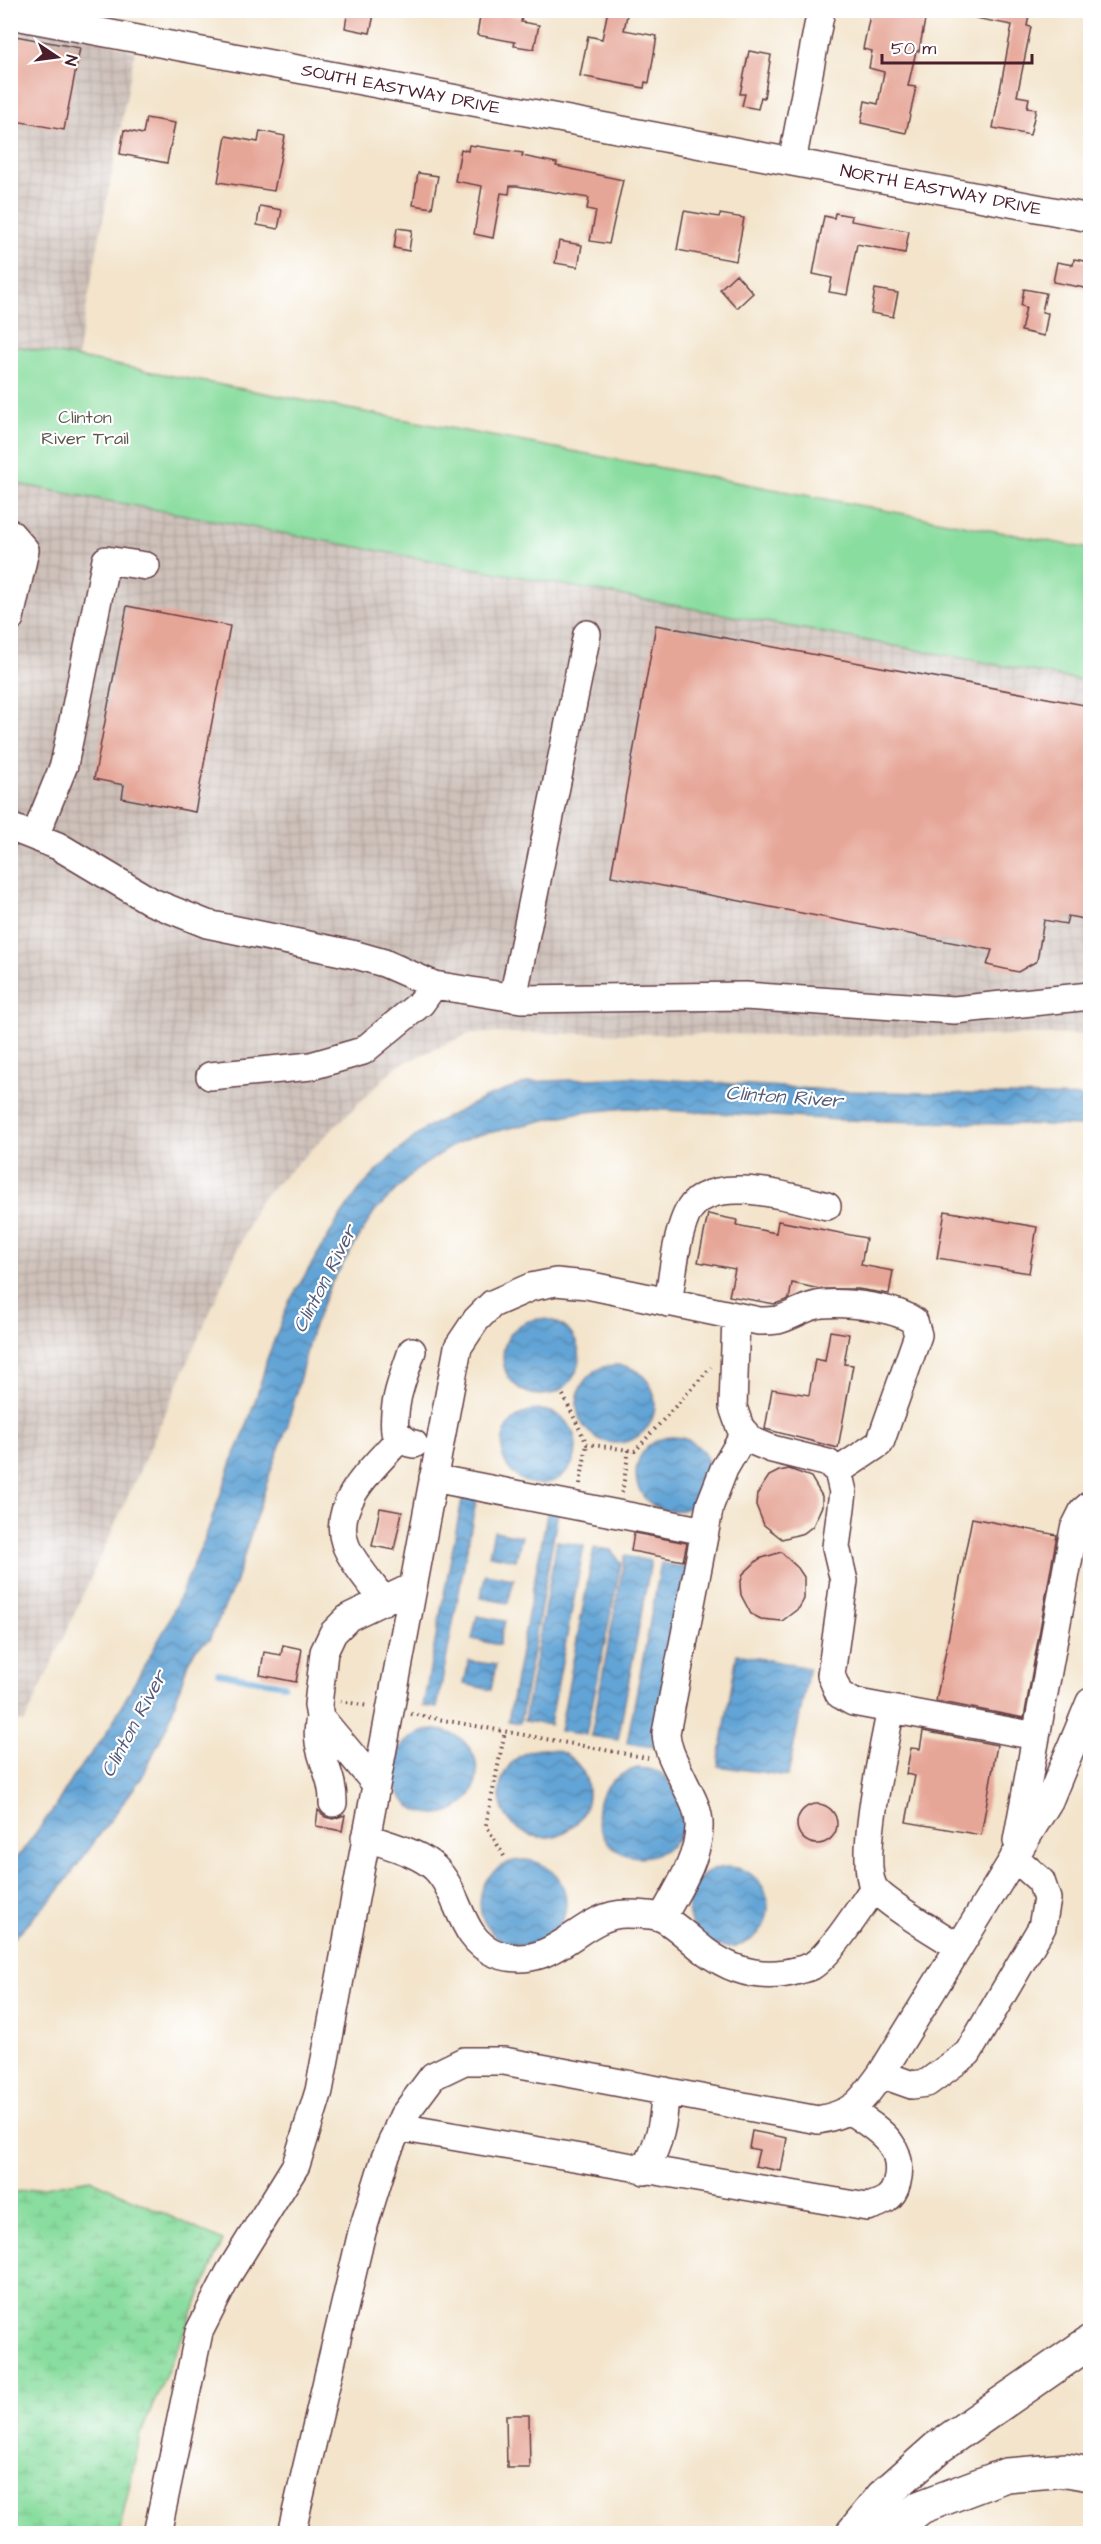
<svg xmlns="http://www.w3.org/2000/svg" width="1101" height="2544" viewBox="0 0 1101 2544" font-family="'Architects Daughter',sans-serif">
  <defs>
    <pattern id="industrial-grid" width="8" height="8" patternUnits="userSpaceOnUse" patternTransform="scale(1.5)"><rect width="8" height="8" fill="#cec1ba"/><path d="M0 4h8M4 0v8" fill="none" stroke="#b2a5a0"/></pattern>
    <pattern id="wetland-marsh" width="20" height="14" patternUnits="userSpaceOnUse" patternTransform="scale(1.5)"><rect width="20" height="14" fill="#89dd9f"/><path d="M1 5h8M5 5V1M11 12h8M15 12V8" fill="none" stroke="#78bd89"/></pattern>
    <pattern id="water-waves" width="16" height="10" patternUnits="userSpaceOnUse" patternTransform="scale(1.5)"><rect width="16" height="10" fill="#62a4d6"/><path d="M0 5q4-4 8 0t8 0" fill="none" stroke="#5385ae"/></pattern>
  </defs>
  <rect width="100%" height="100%" fill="#fff"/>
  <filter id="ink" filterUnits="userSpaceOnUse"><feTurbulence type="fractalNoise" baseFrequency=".0167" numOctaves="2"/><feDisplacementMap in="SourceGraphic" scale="12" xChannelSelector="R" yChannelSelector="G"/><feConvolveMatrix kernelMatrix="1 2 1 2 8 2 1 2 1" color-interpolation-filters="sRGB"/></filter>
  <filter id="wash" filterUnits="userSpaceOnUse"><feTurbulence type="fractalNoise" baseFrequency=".008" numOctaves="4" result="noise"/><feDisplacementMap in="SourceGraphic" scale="24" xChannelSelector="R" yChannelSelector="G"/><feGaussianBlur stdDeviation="1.35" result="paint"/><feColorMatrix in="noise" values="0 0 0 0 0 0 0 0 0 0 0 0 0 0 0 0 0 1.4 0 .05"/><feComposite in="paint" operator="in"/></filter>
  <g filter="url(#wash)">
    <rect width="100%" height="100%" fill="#f3e4cb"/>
    <!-- industrial -->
    <path fill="url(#industrial-grid)" d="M10,11L135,51L77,357L11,345Z
      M11,476L449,564L1090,682V1034L969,1036L471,1033L397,1066L259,1201L136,1479L25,1722L11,1720Z"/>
    <!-- wetland -->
    <path fill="url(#wetland-marsh)" stroke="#6a7e65" stroke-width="1.5" d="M90,2179L223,2241L141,2433L119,2533L11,2534V2193Z"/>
    <!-- green -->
    <path fill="#89dd9f" stroke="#6a7e65" stroke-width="1.5" d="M10,345L1090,549V682L11,483Z"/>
    <!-- water -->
    <path fill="url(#water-waves)" stroke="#566280" stroke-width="1.5" d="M629,1077L843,1091L1090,1097V1126L841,1120L627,1108L576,1113L475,1136L455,1144L415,1171L374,1212L329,1287L311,1334L288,1424L270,1473L235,1584L209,1640L196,1649L188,1662L169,1721L142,1777L56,1894L11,1941V1866L55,1807L74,1775L103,1739L167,1625L204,1541L234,1456L244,1434L260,1386L267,1359L289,1302L338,1220L359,1190L392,1156L426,1128L484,1098L530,1082Z
      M503 1357a38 38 0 1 1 76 0a38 38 0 1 1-76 0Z
      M577 1404a39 39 0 1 1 78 0a39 39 0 1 1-78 0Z
      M502 1447a37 37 0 1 1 74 0a37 37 0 1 1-74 0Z
      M636 1474a37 37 0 1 1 74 0a37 37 0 1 1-74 0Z
      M463,1494L477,1496L437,1708L423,1706Z
      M548,1509L558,1512L520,1723L508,1721Z
      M494,1531L522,1536L516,1560L489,1555Z
      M557,1541L584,1546L550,1725L524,1721Z
      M594,1548L611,1550L621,1563L586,1735L560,1731Z
      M625,1556L651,1561L618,1740L591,1736Z
      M661,1563L687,1568L653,1747L627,1743Z
      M485,1574L514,1579L508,1603L481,1598Z
      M477,1616L505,1621L499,1645L472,1639Z
      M737,1654L809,1668L788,1776L718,1766Z
      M469,1661L496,1665L491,1690L464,1684Z
      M393 1772a42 42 0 1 1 84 0a42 42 0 1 1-84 0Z
      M500 1793a44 44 0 1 1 88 0a44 44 0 1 1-88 0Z
      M638,1768C661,1770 665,1772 676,1793C679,1799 685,1807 687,1813C687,1818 685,1827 683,1831C667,1862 619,1868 602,1833C588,1802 608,1776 638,1768Z
      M480 1903a43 43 0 1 1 86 0a43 43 0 1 1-86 0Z
      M688 1907a40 40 0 1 1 80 0a40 40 0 1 1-80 0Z"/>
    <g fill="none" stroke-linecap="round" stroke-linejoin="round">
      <!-- stream -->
      <path stroke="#62a4d6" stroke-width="6" d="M218,1673L284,1685"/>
    </g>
    <g id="blocks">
      <!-- building -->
      <path fill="#e6a697" d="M348,10H375L370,33L345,28Z
        M481,10L522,17L521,22L539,25L534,49L514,46L515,42L477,35Z
        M608,10H628L624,30L657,36L649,83L645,82L644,88L580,76L588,36L602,39Z
        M871,10H927L919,51H916L908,86L916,87L906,133L861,123L865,101L878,104L884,72L869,68L872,51L863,49Z
        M975,10H1030L1027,26L1031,27L1017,96L1029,98L1027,108L1036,109L1030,135L993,128L1012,25L975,18Z
        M10,35L80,48L64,130L10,120Z
        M749,51L771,55L764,98L761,97L758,109L742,106L745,94H740Z
        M146,118L175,123L167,163L120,154L124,130L143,134Z
        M260,131L285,136L274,191L218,182L226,136L258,142Z
        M469,145L523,153L522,156L557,163L556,166L623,180L609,244L590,241L596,211L587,209L589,198L517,186H510L509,194L501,193L493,238L474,234L482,186L455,181L461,149L468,151Z
        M418,173L438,176L432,208L413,205Z
        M260,206L282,210L278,229L257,225Z
        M684,211L719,217L720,214L744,218L736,261L677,250Z
        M835,213L852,216L851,221L909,231L905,253L857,244L847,295L829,292L832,278L813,274L824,216L834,218Z
        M397,228L412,230L409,251L394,248Z
        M559,241L582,245L578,267L555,263Z
        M1074,259L1090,262V289L1053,282L1057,262L1073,265Z
        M736,274L753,293L737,308L720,289Z
        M875,289L898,293L893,317L871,313Z
        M1024,289L1046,293L1042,312L1048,313L1044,336L1021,331L1026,307L1021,306Z
        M127,606L230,626L195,812L122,798L124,785L94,779Z
        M656,625L1090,706V920L1068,916L1066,924L1044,920L1037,961L1018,972L987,965L992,950L611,876Z
        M945,1211L1037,1227L1029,1273L937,1258Z
        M708,1214L737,1220L736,1225L776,1233L778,1221L866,1238L861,1265L893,1271L889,1294L858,1289H820L792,1283L789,1299L775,1304L729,1296L735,1269L698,1262Z
        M830,1331L849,1334L844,1364L853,1365L838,1448L765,1429L772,1389L809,1395L815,1359L825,1361Z
        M789,1469L811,1477L822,1496V1506L813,1526L804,1533L782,1539L764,1525L756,1505L757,1494L769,1476L779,1471Z
        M380,1508L402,1512L394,1550L372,1546Z
        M972,1518L1057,1535L1024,1718L936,1701Z
        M634,1533L687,1543L683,1561L631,1551Z
        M781,1552L798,1568L804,1577V1599L799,1608L782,1621L761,1619L751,1614L741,1595L740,1585L743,1574L759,1559Z
        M283,1645L302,1649L296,1682L260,1675L264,1652L281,1655Z
        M923,1731L997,1745L981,1835L906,1822L915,1776L906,1774L911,1748L920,1749Z
        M797 1824a20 20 0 1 1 40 0a20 20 0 1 1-40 0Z
        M318,1810L325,1817L333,1819L345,1815L342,1831L316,1826Z
        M752,2131L787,2138L781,2171L755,2166L759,2150L749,2148Z
        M506,2415H529L530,2468H507Z"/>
    </g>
  </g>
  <g filter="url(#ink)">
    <use href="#blocks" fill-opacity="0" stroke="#633d43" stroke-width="1.5"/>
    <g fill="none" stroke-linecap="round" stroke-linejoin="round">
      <!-- minor casing -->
      <g stroke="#633d43" stroke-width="30">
        <path id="minor" d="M10,15L1090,218
          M792,162L821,10
          M10,533L25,550L10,618
          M10,827L58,846L152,902L207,924L356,955L384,963L434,985L521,999L745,996L954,1010L1090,996
          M35,836L64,765L106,560L146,566
          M513,998L587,634
          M210,1076L311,1066L363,1051L421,1003L434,985
          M668,1303C673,1275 675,1242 686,1216C704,1170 791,1197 827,1206
          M736,1316L733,1407L740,1427L750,1440L772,1449L828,1463L838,1471L843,1492L836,1547L844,1581L831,1675L839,1694L853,1702L1036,1736
          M412,1351C403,1378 392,1403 395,1432L409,1443L414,1444
          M433,1478L705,1531
          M384,1601C374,1587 349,1558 345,1543C331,1502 377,1464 401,1437
          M891,1709C884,1745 859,1856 873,1886C880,1900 943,1937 959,1947
          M320,1717C312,1753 334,1770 333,1803
          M375,1783L320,1717L318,1705L324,1652L333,1633L349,1617L412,1587
          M365,1837C387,1845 418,1852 435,1868C461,1894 459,1940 497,1954C554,1974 579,1914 626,1914C636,1914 653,1914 662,1918C675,1924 693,1942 705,1951C733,1972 765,1980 799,1970C803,1969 808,1968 812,1966C832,1953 859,1909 874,1888
          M1017,1841L1074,1529L1083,1511L1090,1505
          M662,1918C677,1890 698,1860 699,1828C700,1812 692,1798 685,1784C677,1766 667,1752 666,1733L710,1505L724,1469L745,1433
          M881,2074L912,2085L927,2083L968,2053L1042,1927L1047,1899L1041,1881L1014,1857
          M398,2127L867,2207C882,2203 893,2199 897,2182C906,2144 877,2129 849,2110
          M645,2171C660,2140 664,2125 665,2091
          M157,2534L199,2332L229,2273L296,2165L319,2091L458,1347L476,1320L492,1304L531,1287L556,1282L587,1285L759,1321C765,1321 772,1321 778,1320C793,1316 807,1305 823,1304C847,1302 894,1307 914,1321L918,1335L880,1443L838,1471
          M291,2534L362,2232L385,2158L403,2116L433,2076L464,2061H504L818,2120C854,2113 860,2103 881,2074L1049,1801L1090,1702"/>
      </g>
      <!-- highway casing -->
      <g stroke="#633d43" stroke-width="36">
        <path id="highway" d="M852,2534L883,2496L937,2448L1090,2342
          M887,2534L921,2507L1006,2475L1067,2470L1090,2474"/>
      </g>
      <!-- path -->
      <path stroke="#633d43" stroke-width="4" stroke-dasharray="1.5 4.5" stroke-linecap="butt" d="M563,1395L587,1444L635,1451L711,1367
        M580,1484L587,1444
        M622,1493L629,1450
        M340,1701L368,1706
        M411,1714L648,1758
        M504,1856L486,1825L505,1731"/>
      <!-- minor -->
      <use href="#minor" stroke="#fff" stroke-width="27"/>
      <!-- highway -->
      <use href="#highway" stroke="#fff" stroke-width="33"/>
    </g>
  </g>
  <g text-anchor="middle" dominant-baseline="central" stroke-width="4.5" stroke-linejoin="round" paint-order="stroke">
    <!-- street labels -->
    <g font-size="18" fill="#4a1f2b" stroke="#fff">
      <text transform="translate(401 89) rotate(11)">SOUTH EASTWAY DRIVE</text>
      <text transform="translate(941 190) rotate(11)">NORTH EASTWAY DRIVE</text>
    </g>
    <!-- park labels -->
    <g font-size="18" fill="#5d584e" stroke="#fff">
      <text x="85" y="417">Clinton<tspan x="85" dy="21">River Trail</tspan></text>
    </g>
    <!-- water labels -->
    <g font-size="20" font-style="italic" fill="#555b78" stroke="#fff">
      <text transform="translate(784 1097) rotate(4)">Clinton River</text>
      <text transform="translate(325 1279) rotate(-63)">Clinton River</text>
      <text transform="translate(134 1724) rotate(-62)">Clinton River</text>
    </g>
  </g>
  <!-- margin -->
  <rect width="1101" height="2544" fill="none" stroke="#fff" stroke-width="36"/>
  <!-- north arrow -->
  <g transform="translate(57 57) rotate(103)" stroke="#ffffff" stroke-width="4.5" paint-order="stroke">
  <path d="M0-4.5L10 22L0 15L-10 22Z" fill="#4a1f2b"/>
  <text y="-9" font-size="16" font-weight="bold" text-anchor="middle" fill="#4a1f2b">N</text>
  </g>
  <!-- scale -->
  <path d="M882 54v9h150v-9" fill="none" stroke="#4a1f2b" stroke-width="3"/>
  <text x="891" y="54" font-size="18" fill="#4a1f2b" stroke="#ffffff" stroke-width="4.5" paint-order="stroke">50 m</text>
</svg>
